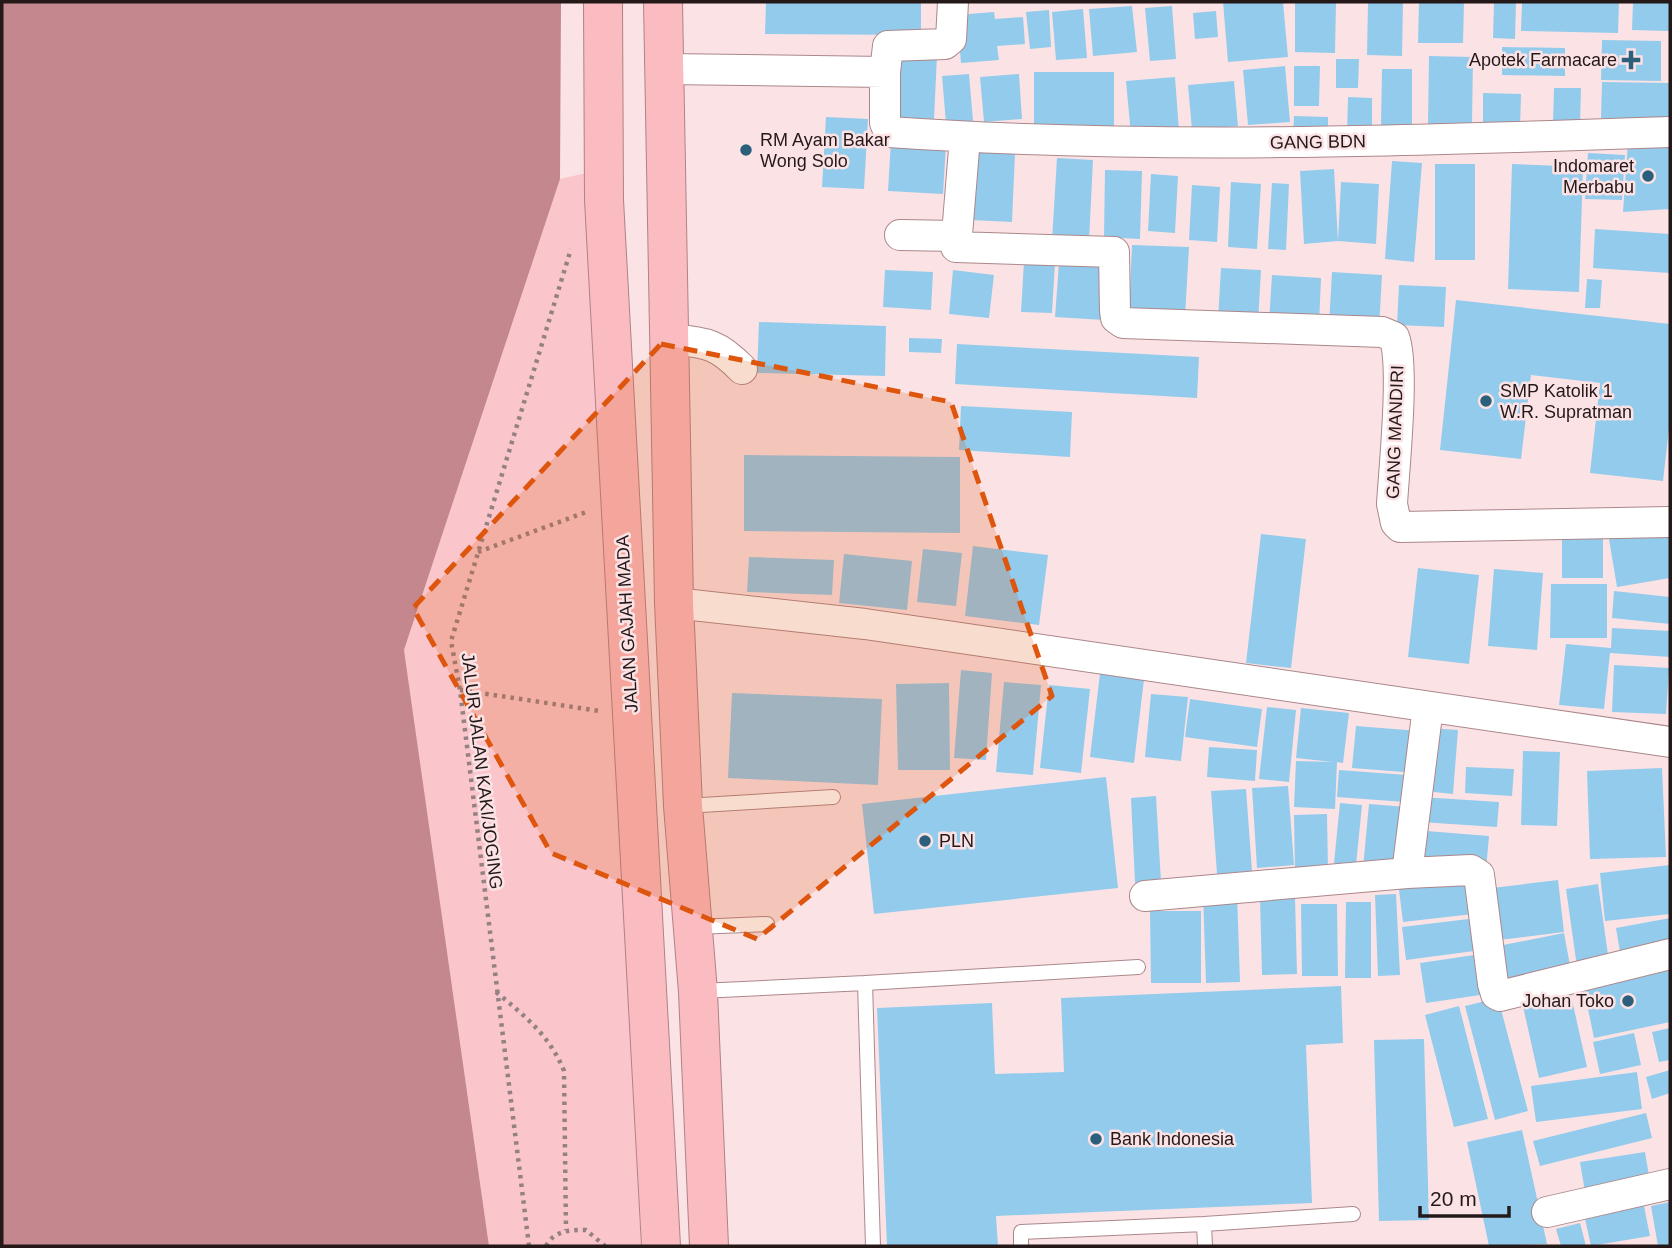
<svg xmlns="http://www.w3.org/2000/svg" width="1672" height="1248" viewBox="0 0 1672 1248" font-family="Helvetica,sans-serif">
  <rect width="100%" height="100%" fill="#fbe3e5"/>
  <!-- green -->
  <path fill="#fac6cb" d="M586,173L641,1246H489L404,650L560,179Z"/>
  <!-- water -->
  <path fill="#c3878d" d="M2,2H561L560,179L404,650L489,1246H2Z"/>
  <!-- building -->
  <path fill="#93cbec" d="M766,2H921V35L765,34Z
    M1223,2H1283L1288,57L1228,62Z
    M1295,2H1336L1335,53L1295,52Z
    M1368,2H1403L1402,56L1367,55Z
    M1419,2H1464L1463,43H1418Z
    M1494,2H1516L1515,39L1493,38Z
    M1522,2H1619L1618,33L1521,31Z
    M1633,2H1669V31L1632,30Z
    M1132,6L1137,52L1093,56L1089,9Z
    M1172,6L1176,59L1150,61L1145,8Z
    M1083,9L1087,58L1056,60L1052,12Z
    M1049,10L1051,47L1030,49L1026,12Z
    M1216,11L1218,37L1195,39L1193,13Z
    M994,12L995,19L1023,17L1025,44L997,46L999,60L961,63L957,15Z
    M1602,40L1661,41V81L1601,80Z
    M1502,47L1565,48V76L1502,75Z
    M898,53L937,55L934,119L896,117Z
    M1429,56L1473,57L1472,124H1428Z
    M1336,59H1359L1358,88H1336Z
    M1285,66L1290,122L1248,125L1243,70Z
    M1294,66H1320L1319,106H1294Z
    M1382,69H1412V125H1381Z
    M1034,72H1114V126H1034Z
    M969,74L973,121L946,123L942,76Z
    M1019,74L1022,119L984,122L980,77Z
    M1175,77L1179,131L1131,135L1126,81Z
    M1234,81L1238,126L1192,130L1188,85Z
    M1602,82L1670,83V120L1601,118Z
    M1554,88H1581L1580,124L1553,123Z
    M1483,93L1521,94L1520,130H1483Z
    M1348,97L1372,98V133H1347Z
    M1294,116L1328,117V136L1293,135Z
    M826,117L868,119L864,189L822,187Z
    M1670,140V209L1623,212L1628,143Z
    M891,141L946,144L943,194L888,191Z
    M975,150L1015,153L1012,222L971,220Z
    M1588,153L1625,155L1622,200L1585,199Z
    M1057,158L1093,160L1089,241L1052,240Z
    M1392,161L1422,163L1414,262L1385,259Z
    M1435,164H1475V260H1435Z
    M1512,164L1583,167L1579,292L1508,289Z
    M1334,169L1338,241L1304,244L1300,171Z
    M1105,170L1142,171L1140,239L1104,237Z
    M1151,174L1178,176L1175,233L1148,231Z
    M1231,182L1261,184L1257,249L1228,247Z
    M1341,182L1379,184L1376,244L1338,241Z
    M1272,183L1289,184L1286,250L1268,249Z
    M1192,185L1220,187L1217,242L1189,240Z
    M1595,229L1670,234V273L1593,268Z
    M1132,245L1189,247L1185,317L1129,315Z
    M1024,261L1055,263L1052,313L1021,312Z
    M1059,263L1107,267L1104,320L1055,317Z
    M1221,268L1261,270L1258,323L1218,320Z
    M885,270L933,272L931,310L883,307Z
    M953,270L994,275L989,318L949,314Z
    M1332,272L1382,275L1379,328L1329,325Z
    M1272,275L1321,278L1319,325L1269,322Z
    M1587,279L1602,280L1600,308H1585Z
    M1399,285L1446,287L1444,327L1397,325Z
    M1456,300L1670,324V419L1663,481L1590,473L1600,383L1531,375L1521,459L1440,450Z
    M759,322L886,326L885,376L757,373Z
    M909,338L942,339L941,353L909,352Z
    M957,344L1199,357L1197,398L955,384Z
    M961,406L1072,412L1070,457L959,450Z
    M744,455L960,457V533L744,531Z
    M1670,529V578L1617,587L1609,539Z
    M1261,534L1306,539L1291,668L1246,663Z
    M1562,536H1603V578H1562Z
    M973,546L1048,555L1039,625L965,616Z
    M923,549L962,553L956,606L917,602Z
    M844,554L912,561L907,610L839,603Z
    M749,557L834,560L832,595L747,592Z
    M1418,568L1479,575L1469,664L1408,657Z
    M1494,569L1543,573L1537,650L1488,646Z
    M1551,584H1607V638H1550Z
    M1614,591L1670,597V624L1612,618Z
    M1612,628L1670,631V657L1610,653L1604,709L1559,705L1566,644L1611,648Z
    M1101,665L1145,671L1134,763L1090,757Z
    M1614,665L1669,668L1666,714L1612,712Z
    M961,670L992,673L986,760L954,758Z
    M1004,682L1041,685L1033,775L996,772Z
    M949,683L950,770H898L896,684Z
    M1049,685L1090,689L1081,773L1040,768Z
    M732,693L882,699L878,785L728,778Z
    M1151,694L1188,697L1181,761L1145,757Z
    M1190,699L1262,709L1257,747L1185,737Z
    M1267,707L1296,710L1289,782L1259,779Z
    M1301,708L1349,713L1343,763L1337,762L1335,809L1294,807L1296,761L1333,762L1296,758Z
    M1356,726L1419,731L1416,773L1352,768Z
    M1428,728L1458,730L1453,794L1424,791Z
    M1209,747L1257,750L1255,781L1207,777Z
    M1523,751L1560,752L1557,826L1521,825Z
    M1466,767L1514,769L1512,796L1465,793Z
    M1662,768L1666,857L1590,859L1587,771Z
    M1339,770L1407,775L1405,802L1337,797Z
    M1106,777L1118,888L874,914L862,804Z
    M1288,786L1294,865L1257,868L1252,788Z
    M1246,789L1252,871L1217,874L1211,791Z
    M1156,796L1161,882L1135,883L1131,798Z
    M1421,797L1499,802L1497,827L1420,822Z
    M1340,803L1362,805L1356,865L1334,863Z
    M1369,804L1407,807L1402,872L1363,868Z
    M1327,814L1328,870L1295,871L1294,815Z
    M1414,830L1489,836L1486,870L1411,864Z
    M1670,865V914L1605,921L1600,873Z
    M1469,874L1473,914L1403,922L1398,882Z
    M1558,880L1564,932L1499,940L1492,888Z
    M1598,884L1609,962L1577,967L1566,889Z
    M1237,892L1240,982L1206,983L1203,893Z
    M1396,894L1400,975L1378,976L1375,895Z
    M1295,897L1297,974L1262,975L1260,898Z
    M1346,902H1371V978H1345Z
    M1301,904H1337L1338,976H1302Z
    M1150,911H1201V983H1151Z
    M1477,918L1482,950L1406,960L1402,927Z
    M1670,918V947L1621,958L1616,928Z
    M1564,933L1572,976L1507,989L1498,946Z
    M1481,954L1487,994L1426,1003L1420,963Z
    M1670,961V1022L1594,1038L1582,980Z
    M1341,986L1343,1043L1306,1045L1312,1203L996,1216L998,1246H887L877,1008L992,1003L995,1074L1064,1072L1061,998Z
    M1570,991L1587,1067L1539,1078L1522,1002Z
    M1498,998L1528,1111L1495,1120L1465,1006Z
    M1459,1006L1488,1119L1454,1127L1425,1015Z
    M1670,1028V1060L1659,1062L1652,1032Z
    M1634,1033L1641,1065L1600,1074L1593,1042Z
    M1424,1039L1429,1220L1379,1221L1374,1040Z
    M1670,1070V1093L1652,1099L1646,1077Z
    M1637,1072L1642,1109L1536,1122L1531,1086Z
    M1646,1113L1652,1138L1540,1166L1533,1141Z
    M1522,1130L1547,1244L1489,1246L1467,1142Z
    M1645,1152L1650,1182L1585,1192L1580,1162Z
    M1670,1202V1246H1658L1651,1206Z
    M1644,1206L1650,1236L1591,1246L1585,1219Z
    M1580,1223L1586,1246H1561L1556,1229Z"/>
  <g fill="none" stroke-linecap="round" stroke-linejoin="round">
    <!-- lane casing -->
    <g stroke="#ab878a" stroke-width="16">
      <path id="lane" d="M685,806L833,797
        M695,927L767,924
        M865,983L1138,967
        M700,991L865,983L873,1246
        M1021,1246V1232L1204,1224
        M1205,1246L1204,1224L1353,1214"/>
    </g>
    <!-- street casing -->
    <g stroke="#ab878a" stroke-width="32">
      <path id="street" d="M666,69L885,72L888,46L945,44L951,39L953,2
        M885,72V123L889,132C1149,150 1410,141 1670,132
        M965,137L956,247L1114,252L1115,311L1116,318L1123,323L1382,332L1394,337C1405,364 1394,469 1392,504L1396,523L1400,527L1670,522
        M900,235L957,236
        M669,339C705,343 716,342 742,369
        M674,603L865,624L1670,742
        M1407,873L1471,870L1479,875L1493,984L1496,994L1500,996L1670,954
        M1145,896L1407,873L1428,707
        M1547,1212L1670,1184"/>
    </g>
    <!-- highway casing -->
    <g stroke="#af8286" stroke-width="40">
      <path id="highway" d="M603,2L604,200L661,1246
        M663,2L674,603L683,806L698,992L709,1246"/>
    </g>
    <!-- path -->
    <path stroke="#948183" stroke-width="4.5" stroke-dasharray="3.5 5" stroke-linecap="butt" d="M478,552L589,511
      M460,690L600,711
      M496,992C525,1016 550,1036 564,1071L566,1230
      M529,1246L460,690L451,641L571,249
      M546,1246C554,1230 571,1230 586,1230L605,1246"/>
    <!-- lane -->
    <use href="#lane" stroke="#fff" stroke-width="14"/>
    <!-- street -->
    <use href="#street" stroke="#fff" stroke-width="30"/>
    <!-- highway -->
    <use href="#highway" stroke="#fabbc1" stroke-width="38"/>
  </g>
  <!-- marked area -->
  <path fill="#de560d" fill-opacity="0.2" stroke="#de560d" stroke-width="5" stroke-dasharray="14 9" stroke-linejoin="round" d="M661,344L951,402L1052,696L757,939L551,853L413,608Z"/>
  <!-- markers -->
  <g fill="#2b5f7b" stroke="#fbe3e5" stroke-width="2.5">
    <path d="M1627.5 49.5h7v7h7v7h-7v7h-7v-7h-7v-7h7z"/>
    <circle cx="746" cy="150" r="7"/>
    <circle cx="1648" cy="176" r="7"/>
    <circle cx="1486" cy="401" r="7"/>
    <circle cx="925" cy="841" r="7"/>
    <circle cx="1628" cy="1001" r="7"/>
    <circle cx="1096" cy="1139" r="7"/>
  </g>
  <g text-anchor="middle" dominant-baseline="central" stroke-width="5" stroke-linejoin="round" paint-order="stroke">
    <!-- poi labels -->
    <g font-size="18" fill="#251819" stroke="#fbe3e5" text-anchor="start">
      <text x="1617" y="60" text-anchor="end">Apotek Farmacare</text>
      <text x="760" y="140">RM Ayam Bakar<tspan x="760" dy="21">Wong Solo</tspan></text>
      <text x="1634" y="166" text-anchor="end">Indomaret<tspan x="1634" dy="21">Merbabu</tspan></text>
      <text x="1500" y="391">SMP Katolik 1<tspan x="1500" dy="21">W.R. Supratman</tspan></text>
      <text x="939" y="841">PLN</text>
      <text x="1614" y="1001" text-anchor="end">Johan Toko</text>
      <text x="1110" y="1139">Bank Indonesia</text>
    </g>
    <!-- street labels -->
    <g font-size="18" fill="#251819" stroke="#fbe3e5">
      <text transform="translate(1318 142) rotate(-1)">GANG BDN</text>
      <text transform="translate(1395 432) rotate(-88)">GANG MANDIRI</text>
      <text transform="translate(627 624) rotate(-93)">JALAN GAJAH MADA</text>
      <text transform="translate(482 771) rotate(83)">JALUR JALAN KAKI/JOGING</text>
    </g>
  </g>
  <!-- border -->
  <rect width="1672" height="1248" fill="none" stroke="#251819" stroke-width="7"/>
  <!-- scale -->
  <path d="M1420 1206v10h89v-10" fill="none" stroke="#251819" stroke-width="3.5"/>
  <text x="1430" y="1206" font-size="21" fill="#251819" stroke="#fbe3e5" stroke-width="5" paint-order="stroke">20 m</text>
</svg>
